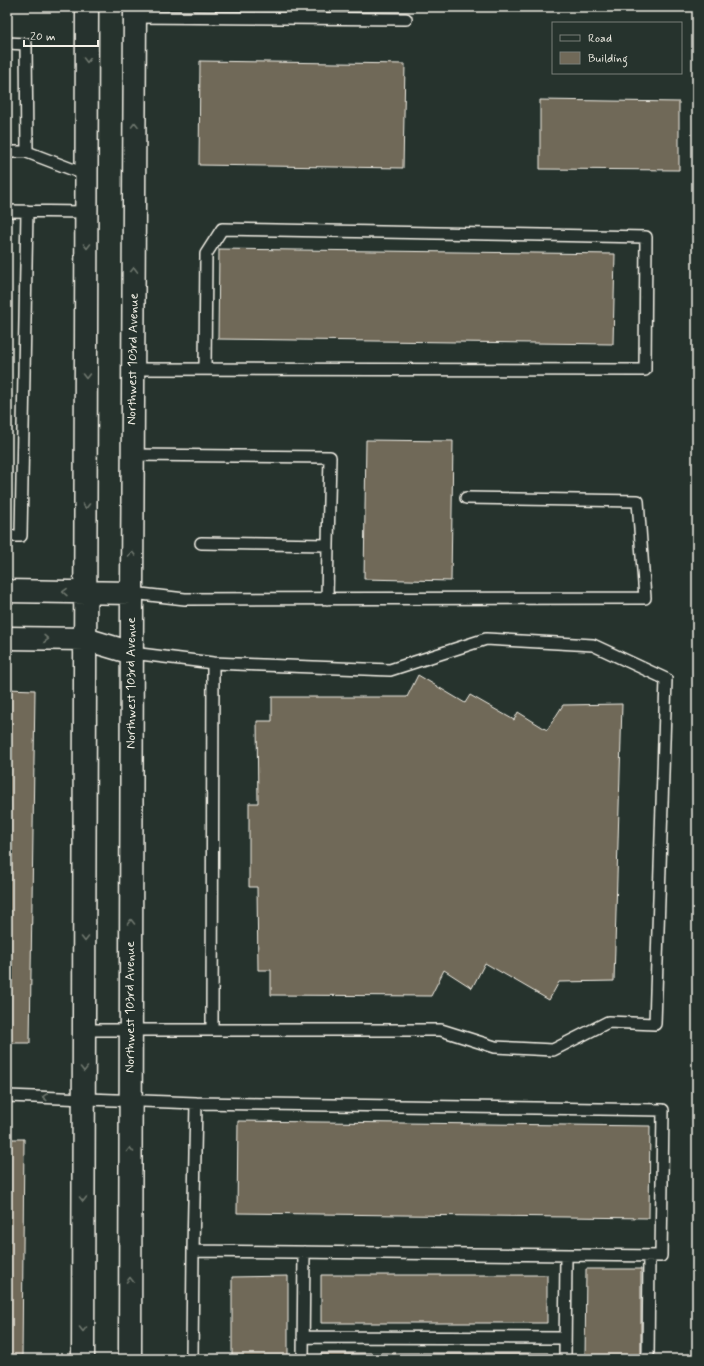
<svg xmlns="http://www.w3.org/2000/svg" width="704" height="1366" viewBox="0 0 704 1366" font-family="Mynerve,sans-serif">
  <rect width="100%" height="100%" fill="#26332d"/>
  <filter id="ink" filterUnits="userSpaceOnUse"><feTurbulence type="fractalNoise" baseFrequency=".025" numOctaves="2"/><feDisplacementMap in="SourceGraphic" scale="8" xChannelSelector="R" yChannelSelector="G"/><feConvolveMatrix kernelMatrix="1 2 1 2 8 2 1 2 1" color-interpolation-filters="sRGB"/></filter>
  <g filter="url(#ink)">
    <!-- building -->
    <path fill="#706958" stroke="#f4f1e8" d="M200,61L405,64L403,168L199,165Z
      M540,100L679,102V170L540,169Z
      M219,249L615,254L613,344L218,339Z
      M366,440L453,441L451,581L364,579Z
      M418,675L465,703L470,695L514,720L518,712L547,730L563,705L622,704L614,981L559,982L549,1000L485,963L472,988L444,970L431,996L271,995V970H258L257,887H249V803H258L257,721H272V697H407Z
      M7,689L35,690L30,1043H7Z
      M238,1121L650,1126L649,1218L237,1213Z
      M7,1139H24L22,1359H7Z
      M586,1269H641V1359H585Z
      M321,1275H547V1323H321Z
      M288,1276V1359H232V1277Z
      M321,1353H548V1359H321Z"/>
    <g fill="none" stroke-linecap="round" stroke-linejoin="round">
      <!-- lane casing -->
      <g stroke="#f4f1e8" stroke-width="14">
        <path id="lane" d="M135,17L406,19
          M7,43L26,44L27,152
          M7,152H27L87,175
          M7,211L87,212
          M133,369L645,370L646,237L222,229L206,254L205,369
          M132,455L330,457L328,545L201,543
          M7,536H21L27,211
          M132,593L185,599L645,598L638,501L466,498
          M327,599L328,545
          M84,1030H441L495,1047L553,1050L608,1022L655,1024L666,679L593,645L486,639L390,670L213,663L132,653
          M212,1030L213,663
          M7,1096L196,1103L193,1251
          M303,1337L565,1338
          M192,1359L193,1251L661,1256L663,1110L196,1103
          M303,1359L304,1252
          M565,1359L566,1256
          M648,1359L649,1256"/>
      </g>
      <!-- secondary casing -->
      <g stroke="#f4f1e8" stroke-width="25">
        <path id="secondary" d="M7,591L132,593
          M7,638L85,639L132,653
          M83,1359L87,7
          M130,1359L132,593L135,7"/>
      </g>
      <!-- lane -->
      <use href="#lane" stroke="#26332d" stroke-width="11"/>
      <!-- secondary -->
      <use href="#secondary" stroke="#26332d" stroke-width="22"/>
    </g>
    <!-- one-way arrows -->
    <defs><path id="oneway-chevron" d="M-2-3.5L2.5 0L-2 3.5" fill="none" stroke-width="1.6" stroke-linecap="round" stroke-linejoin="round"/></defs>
    <g stroke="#6e766e">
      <use href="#oneway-chevron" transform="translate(87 60) rotate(90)"/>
      <use href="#oneway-chevron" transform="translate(135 125) rotate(-90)"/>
      <use href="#oneway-chevron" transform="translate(87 246) rotate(90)"/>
      <use href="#oneway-chevron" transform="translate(134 270) rotate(-89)"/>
      <use href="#oneway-chevron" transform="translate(86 376) rotate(90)"/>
      <use href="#oneway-chevron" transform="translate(86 506) rotate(90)"/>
      <use href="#oneway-chevron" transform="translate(132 554) rotate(-90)"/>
      <use href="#oneway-chevron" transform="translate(65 592) rotate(-179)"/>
      <use href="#oneway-chevron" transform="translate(46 639) rotate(1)"/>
      <use href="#oneway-chevron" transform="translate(131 922) rotate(-90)"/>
      <use href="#oneway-chevron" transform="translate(85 939) rotate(90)"/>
      <use href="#oneway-chevron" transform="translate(84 1069) rotate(90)"/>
      <use href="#oneway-chevron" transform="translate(45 1097) rotate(-177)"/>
      <use href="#oneway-chevron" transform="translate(130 1150) rotate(-90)"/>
      <use href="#oneway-chevron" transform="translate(83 1199) rotate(90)"/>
      <use href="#oneway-chevron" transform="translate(130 1280) rotate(-90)"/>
      <use href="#oneway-chevron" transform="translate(83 1329) rotate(90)"/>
    </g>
  </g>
  <g text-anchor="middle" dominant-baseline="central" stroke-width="3" stroke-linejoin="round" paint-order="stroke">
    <!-- street labels -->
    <g font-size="13" fill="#f4f1e8" stroke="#26332d">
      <text transform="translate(133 359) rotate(-89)">Northwest 103rd Avenue</text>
      <text transform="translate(131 683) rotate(-90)">Northwest 103rd Avenue</text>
      <text transform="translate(130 1007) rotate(-90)">Northwest 103rd Avenue</text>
    </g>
  </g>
  <!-- margin -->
  <rect width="704" height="1366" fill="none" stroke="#26332d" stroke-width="24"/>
  <rect x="12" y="12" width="680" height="1342" fill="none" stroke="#f4f1e8" stroke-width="1.5" filter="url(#ink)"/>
  <!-- legend -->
  <rect x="552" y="22" width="130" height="52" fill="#26332d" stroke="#787f78"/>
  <rect x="560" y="35" width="20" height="6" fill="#26332d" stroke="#787f78"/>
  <text x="588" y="42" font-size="12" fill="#f4f1e8">Road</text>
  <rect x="560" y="52" width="20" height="12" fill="#706958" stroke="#787f78"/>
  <text x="588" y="62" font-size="12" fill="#f4f1e8">Building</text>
  <!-- scale -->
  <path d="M24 40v6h74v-6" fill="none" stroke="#f4f1e8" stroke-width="2"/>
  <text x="30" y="40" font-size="12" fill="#f4f1e8" stroke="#26332d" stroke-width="3" paint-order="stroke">20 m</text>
</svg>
